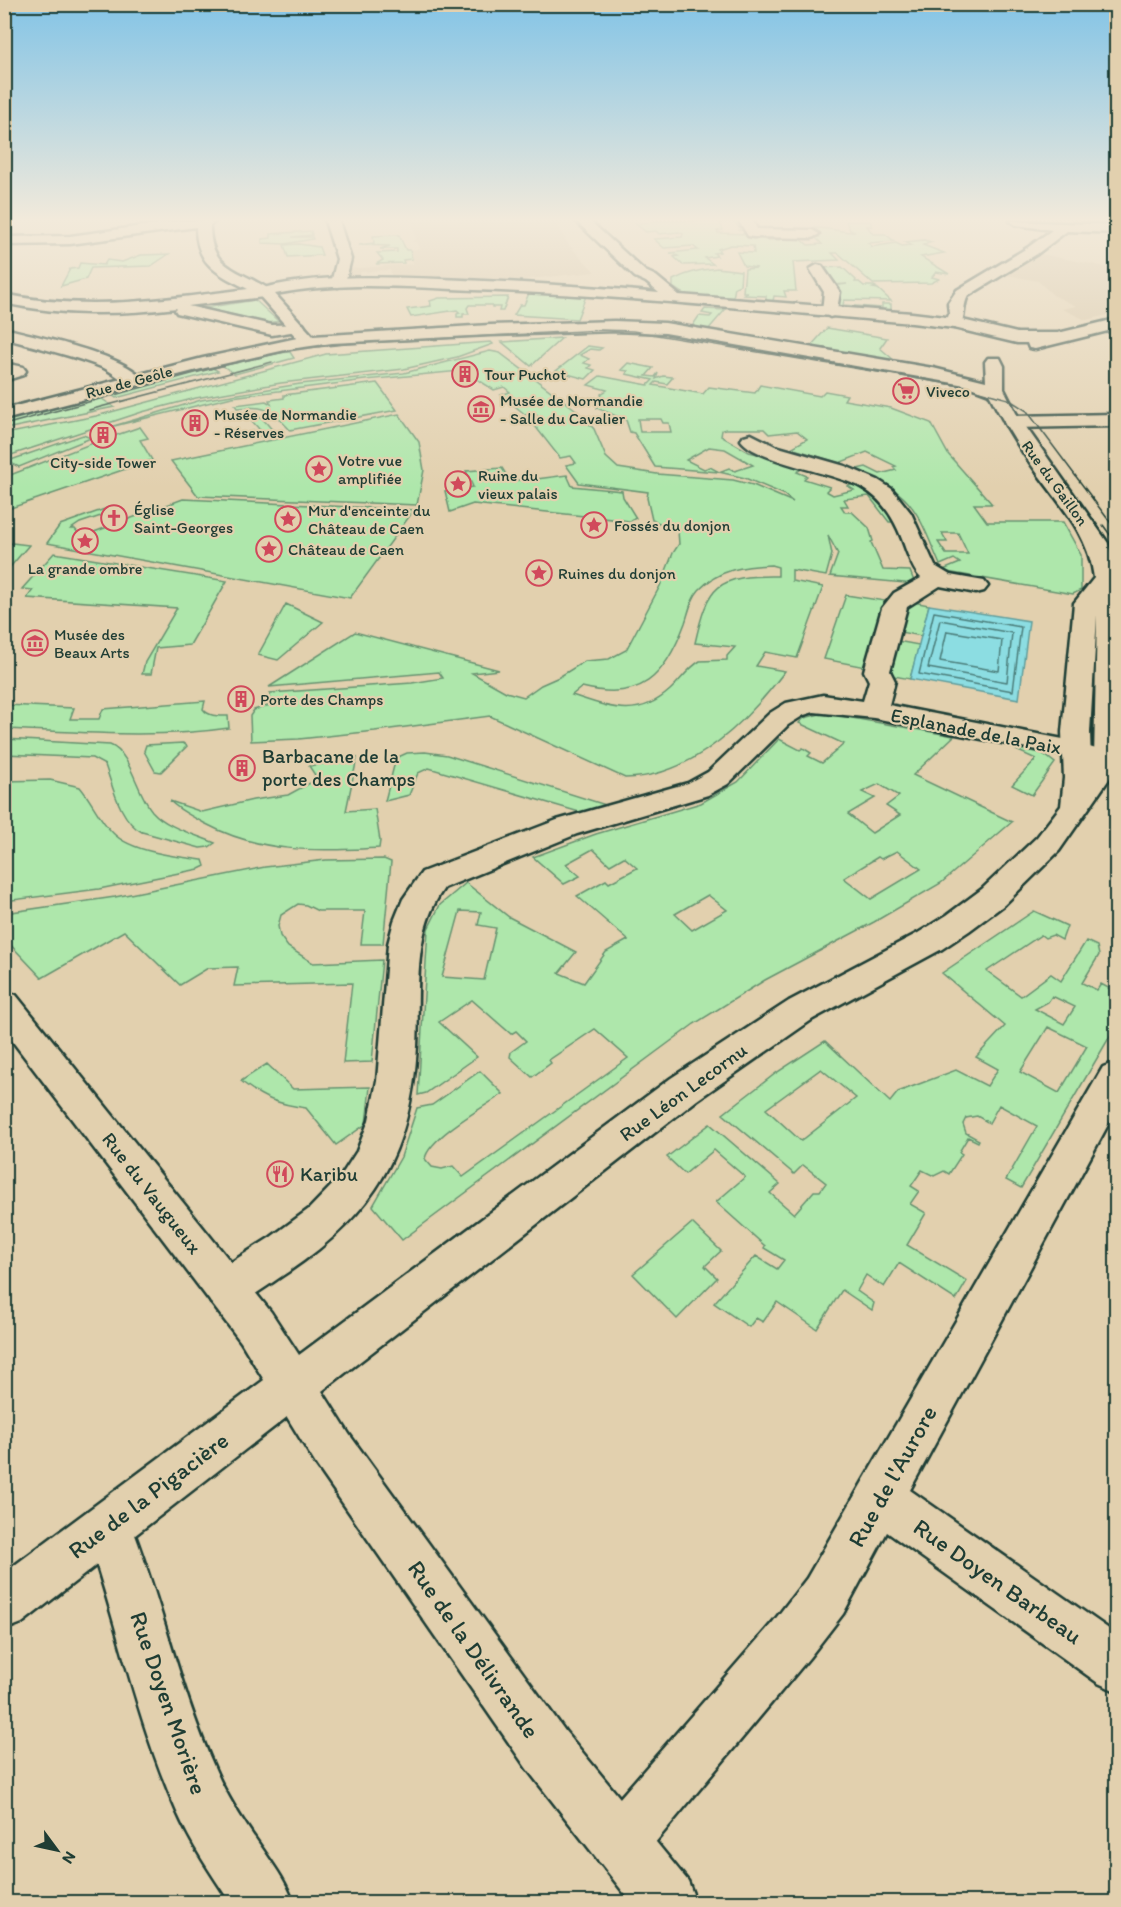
<svg xmlns="http://www.w3.org/2000/svg" width="1121" height="1907" viewBox="0 0 1121 1907" font-family="Itim,sans-serif">
  <rect width="100%" height="100%" fill="#e2d0ae"/>
  <filter id="ink" filterUnits="userSpaceOnUse"><feTurbulence type="fractalNoise" baseFrequency=".0167" numOctaves="2"/><feDisplacementMap in="SourceGraphic" scale="12" xChannelSelector="R" yChannelSelector="G"/><feConvolveMatrix kernelMatrix="1 2 1 2 8 2 1 2 1" color-interpolation-filters="sRGB"/></filter>
  <g filter="url(#ink)">
    <!-- built -->
    <path fill="#d3c19f" d="M412,221H554L568,244L595,272L510,281L392,278L390,270L360,272L361,279L347,280L346,269L413,264L410,250L419,249L417,243L411,241L416,240Z
      M1041,254L1116,269V313L1086,320L1062,309L1076,306L1053,295L1038,281L1007,275Z"/>
    <!-- green -->
    <path fill="#aee7ab" stroke="#669270" stroke-width="1.5" fill-rule="evenodd" d="M658,221H743L747,231L739,230L740,228L734,222L720,223L723,230L717,231L718,233L750,234L752,237H763L765,240H780L777,234H795L808,245L822,244L815,237H819L814,232H818L815,228C831,228 839,232 855,232L850,230L846,221H870L872,226H867L873,234H885L894,241L868,243L872,246L871,247L896,243L902,246L911,245L905,242L924,240L932,242L923,245L944,253L921,257L949,274L936,272L932,277L939,279L931,283L873,284L838,253H832L839,260L793,262L796,291H784L786,297L774,296L773,301H766V296L742,295L748,292H743L745,269L757,268L744,266L737,252L754,253L753,246L731,245L718,249L720,252L714,253L717,256L705,258L713,264L683,265L674,257L678,256L670,253L698,250L693,246L664,248L654,239L682,237L683,234L679,232L659,234L656,231L646,232L636,224Z
      M311,231L312,235L292,237H312L313,239L285,244L262,243V239L271,238V234Z
      M399,235L406,250H410L412,259L403,260L404,263L376,264L383,260L377,253L397,252V249H380L390,246L359,245L374,243L373,236Z
      M299,244L319,247L322,255L288,257L284,245Z
      M169,254L151,266L91,268L86,279L61,286L70,269L78,268L80,263L104,265L107,260L122,262L141,255Z
      M842,267L856,280L855,282H859L864,286H874L876,287L873,288L878,289L891,301L844,300L843,305L882,308V304H891V312L834,308L832,286L847,284L832,285L820,268Z
      M717,268L741,271L740,285L735,287L733,298L685,295L673,287V280C688,272 701,270 717,268Z
      M521,289L586,296L577,319L514,315L520,305H524L529,293L510,292Z
      M508,297L503,311H499L500,307H492V305H469L467,308L469,314H463V317H457V314L460,313L457,310L411,317L407,309L431,306L430,301L439,298Z
      M255,300L278,321L268,323L204,308Z
      M705,309L725,310L707,331L691,328L699,316L710,317L712,315L702,313Z
      M827,328L887,338L880,348L895,361L810,347Z
      M562,338L531,366L502,342Z
      M338,339L337,345L329,344L311,346L265,354L290,352L294,358L235,374L217,362Z
      M491,342L493,344L457,357L404,369L281,383L196,398L142,412L5,457V434L96,416L326,354Z
      M588,346L602,348L599,350L590,349L580,355L589,359L584,363L591,365L588,368L595,370L586,379L556,371Z
      M490,351L500,353L575,409L594,429L606,457L618,468L657,474L733,480L753,485L793,502L783,494L745,478L719,472L655,467L634,433L630,432L626,420L597,408L602,398L601,394L607,390L588,385L600,376L648,385L653,380L626,374L628,371L621,370L628,363L653,368L646,376L655,377L658,373L656,379L663,376L673,377L667,384L656,382L653,385L703,394L709,387L755,393L760,385L820,396L825,391L847,395L844,400L891,408L931,423L948,454L992,504H974L987,522H1063L1081,555V590L1073,594L947,572L943,570L960,563L954,559L940,565C916,509 915,496 857,469L866,467L880,474L896,470L893,467L896,466L867,452L839,463L791,448L807,439L797,431L769,434L764,429H726L722,430L721,436L749,452L800,464L826,473L824,475L803,468L797,472L807,476L804,479L830,487L826,491L833,495L854,490L848,486L851,485L849,483C869,492 883,501 892,522H889L869,496L844,499L848,506H841L845,512H852L869,528L873,541L871,542L883,570L910,571L915,584L830,576L838,554L828,535L832,554L826,576L792,570V581L823,587L797,658L765,652L756,666L785,671C747,722 692,777 625,778L490,716L375,731L299,739L251,741L250,716L254,710L270,705V693L412,683L443,678L439,672L269,687L355,632L499,670L472,673L506,692L524,697L541,685L559,677L585,661L609,659L626,650L660,586L673,553L679,544L678,531L652,520L647,498L648,492L579,483L566,465L576,463L571,456L560,458L531,421L541,418L535,413L526,415L501,395L510,392L504,387L494,390L472,376L475,373L471,370L365,380L232,397L110,427L201,400L300,384L404,373ZM661,419L663,423H669L671,432H640L638,419ZM709,447L725,449L753,465L735,471L729,468L719,472L710,467L704,469L686,460ZM942,533H958L968,554H946L938,542H947ZM771,565L778,567V576C717,575 708,585 695,643L735,647L727,656V660L700,661C688,668 680,681 670,690C637,720 609,707 572,695L582,687C641,702 665,677 685,623C689,611 691,599 699,590C719,569 744,566 771,565Z
      M211,367L218,371L116,398L110,394Z
      M377,383L397,410L290,430C272,410 265,405 237,408L235,405L266,401L271,404L269,400L284,398V395Z
      M99,397L114,407L5,429V419Z
      M245,413L262,418L275,433L254,437L249,432L260,430Z
      M399,414L419,442L424,470L417,505L198,496L171,461Z
      M140,427L148,438L140,440L152,460L5,510V477L98,441L106,443L102,440Z
      M83,435L91,438L19,467L13,464L5,467V462Z
      M502,468L510,481L527,479L529,480L567,475L572,486L622,491L623,497L636,518L630,521L473,504L450,512L445,491L473,487L466,471Z
      M183,499L414,510L350,598L47,543L60,525L113,506L115,507L104,511L107,514L80,523L71,529H75L80,535L94,532Z
      M12,543L29,545L5,573V546Z
      M54,553L227,581L190,645L156,648L151,674H142L145,662L177,608L27,598L33,590L22,589Z
      M846,595L885,601L865,667L824,659Z
      M908,601L929,605L921,636L900,632Z
      M286,604L323,622L278,660L258,655Z
      M897,641L919,645L910,679L888,675Z
      M205,701L203,709C209,717 219,716 228,716L229,728C155,739 78,732 5,729V705L74,708L70,719H99L103,709Z
      M824,713L954,736L913,775L1012,822L941,883L874,922L765,980L694,1024L402,1240L373,1206L401,1157L417,1108L432,1105L480,1071L503,1094C485,1106 428,1138 425,1159L432,1167L442,1169L453,1166L463,1177L628,1058L595,1029L549,1060L551,1063L532,1077L510,1057L511,1052L526,1041L516,1031L511,1034L472,1000L439,1022L477,1057L426,1093L418,1095L428,929L440,905L466,883L509,917L576,952L559,973L584,983L606,952L628,940L577,896L606,880L609,883L637,868L624,857L610,865L593,849L566,864L580,876L564,884L533,857L596,834L701,803L738,782L779,739L800,750L803,748L811,753L808,756L822,763L844,744L799,723L804,718ZM879,784L899,796L886,806L900,815L872,833L848,814L875,798L862,792ZM897,851L921,869L871,899L844,878L878,857L881,859ZM708,895L727,910L692,930L675,914ZM460,911L481,912L478,925L496,928L484,980L442,977Z
      M5,739L110,745C131,753 136,792 152,811C167,828 194,834 215,843L209,847L200,848L142,832C120,821 113,787 105,765L92,758L5,754Z
      M183,743L187,746L161,772L155,771L144,751L146,745Z
      M1018,749L1042,753L1055,763L1032,795L1012,785L1036,759L1016,750Z
      M425,752L447,755L609,806L586,814L429,768L418,773L409,795L385,801L396,758L407,753Z
      M357,758L346,811L375,809L380,841L379,848C315,851 262,854 204,823C192,816 180,811 170,801L202,812L253,800L288,795L312,782L315,775L309,766Z
      M50,780L80,787C92,801 99,820 113,833C131,852 178,857 203,860L205,866L199,869L99,889L5,901V781Z
      M326,860L384,859L391,862L383,944H361L365,911H318L306,905L298,904L281,915L278,926L280,936L288,947L313,963L382,960L372,1062L343,1063L352,983L234,986L238,967L208,968L180,985L124,931L42,978L5,939V913L115,897L265,867Z
      M1034,911L1067,926L1062,940L1053,935L1045,938L1041,935L987,971L1021,996L1051,974L1061,981L1086,941L1097,946L1099,955L1082,983L1097,990L1101,984L1116,992V1026L1021,1188L1006,1180L1037,1126L999,1105L989,1123L977,1116L966,1118L963,1124L966,1133L979,1140L978,1142L968,1137L959,1152L962,1154L949,1174L944,1171L934,1176L922,1170L911,1186L919,1191L910,1204L926,1213L907,1245L967,1281L956,1300L899,1263L884,1287L866,1275L857,1291L874,1303L872,1310L842,1290L817,1329L777,1302L763,1322L756,1318L749,1327L714,1303L756,1256L777,1269L784,1260L764,1248L765,1246L716,1202L745,1177L714,1150L685,1174L667,1157L710,1124L780,1184L770,1193L794,1214L814,1191H820L826,1183L803,1165L794,1174L723,1114L776,1073L825,1041L890,1102L898,1092L956,1070L987,1086L998,1069L976,1057L1005,1026L942,973ZM1052,996L1075,1007L1064,1024L1035,1009L1048,1002ZM1048,1027L1087,1046L1059,1093L1020,1072ZM821,1069L856,1098L801,1141L766,1109Z
      M267,1064L293,1089L370,1087L366,1124L336,1145L306,1108C278,1104 263,1099 241,1081Z
      M692,1223L721,1251L705,1266L717,1278L677,1319L633,1274Z"/>
    <!-- water -->
    <path fill="#8cdde2" stroke="#609d9c" stroke-width="1.5" d="M929,605L1029,621L1019,699L910,679Z"/>
    <g fill="none" stroke-linecap="round" stroke-linejoin="round">
      <!-- shore -->
      <path stroke="#4b7d7a" stroke-width="1.5" d="M934,612L1021,627L1013,691L919,674Z
        M940,620L1012,633L1007,682L928,668Z
        M947,631L1002,640L999,671L940,661Z"/>
      <!-- minor casing -->
      <g stroke="#1f3d34" stroke-width="5">
        <path id="minor" d="M179,221H216L210,225C210,258 223,265 251,279C258,283 266,286 272,292L264,297L188,306L272,325L303,324L305,327L303,330L272,335L177,313L175,310L177,308C118,315 62,316 4,303V294C86,312 166,299 248,289C218,274 196,265 196,227L70,244L4,245V237L70,236Z
          M325,221H339L351,259L345,283L338,287L331,283L337,259Z
          M739,221H753L757,229L812,230L819,234L812,238L753,237L748,236Z
          M1010,221L1116,225V233L1067,231L1037,254L968,296C963,305 965,313 962,323L954,328L948,326L946,323L949,314L948,303L957,290L1027,248L1052,230L1016,225Z
          M817,265L822,266L840,292L836,315L830,317L822,312L824,292L810,269Z
          M4,328C36,336 126,355 144,380L141,384C127,387 116,374 104,368C72,355 38,348 4,338Z
          M4,363L23,367L26,371L23,375L4,381Z
          M1116,414V426L1013,428L1006,426L1004,422L1006,418L1013,416Z
          M751,434L775,446L845,466L878,480L892,489L911,513L935,566L950,575L984,581L988,586L984,591L976,593L940,586L907,607L890,671L895,681L889,705L1063,739L1116,755V776L1058,754L874,718L814,712L804,715L788,725L728,784L708,795L577,834L444,888C411,935 420,991 417,1046C411,1152 376,1212 288,1272C268,1285 249,1300 226,1309L211,1303L205,1289L211,1275L271,1237L309,1209L341,1176L357,1151L369,1120L377,1081L388,944L394,921L403,899L422,872L557,820L688,783L708,772L770,713L786,703L823,695L863,701L869,681L864,671L882,608L894,593L921,578C913,570 910,560 906,550C897,524 886,501 861,487C833,472 757,462 741,440L744,436Z
          M1116,1062V1110L910,1490L1116,1634V1691L1098,1683L887,1532L843,1614L809,1658L639,1862L619,1870L599,1862L591,1842L599,1822L773,1622L807,1578L1103,1067Z
          M108,1502L125,1509C160,1594 178,1685 215,1769C226,1795 242,1820 259,1844C272,1863 286,1881 293,1902H230C211,1873 191,1844 177,1812C136,1720 117,1621 84,1526L91,1509Z"/>
      </g>
      <!-- major casing -->
      <g stroke="#1f3d34" stroke-width="5">
        <path id="major" d="M576,221H590L645,271L656,276L679,295L912,313L954,318L1017,333H1058L1116,319V329L1035,349L1029,348L1027,343H1017L954,328L912,323C766,311 620,295 474,290C408,287 340,281 275,294L313,336L490,325L614,321L665,323L933,368L986,381L985,362L988,358H1000L1004,366V389L1016,413L1108,543L1115,567L1116,769L1059,851L1004,905L969,931L942,949L813,1019L697,1100L322,1391L349,1434L565,1731L688,1881L696,1902H631L527,1769L317,1466L287,1417L22,1623L4,1630V1573L264,1380L241,1342L4,1030V991L16,995L271,1312L299,1355L671,1078L789,1001L918,933L947,915L982,889L1037,837L1061,806L1064,778L1062,732L1074,603L1094,578C1089,536 1062,507 1038,474C1019,448 1003,422 989,394L965,385L665,333L614,331L490,335L332,343L290,349L205,368L4,420V409L203,358L297,338L256,292L259,289C317,274 380,277 440,279C513,282 586,286 659,293L646,282L635,277ZM1097,615L1094,760L1091,764L1090,732Z"/>
      </g>
      <!-- minor -->
      <use href="#minor" fill="#e2d0ae" fill-rule="evenodd"/>
      <!-- major -->
      <use href="#major" fill="#e2d0ae" fill-rule="evenodd"/>
      <!-- tram -->
      <path stroke="#1f3d34" stroke-width="1.5" d="M89,410L272,362
        M4,425L221,366L297,349L346,344L601,330L633,331L961,386L1008,399L1027,411L1116,530
        M1103,525L1116,543"/>
    </g>
  </g>
  <!-- sky -->
  <linearGradient id="sky" x2="0" y2="1"><stop stop-color="#83c4e6"/><stop offset="0.45" stop-color="#f2eadb"/><stop offset="1" stop-color="#f2eadb" stop-opacity="0"/></linearGradient>
  <rect width="1121" height="488" fill="url(#sky)"/>
  <!-- icons -->
  <defs>
    <g id="building-ring" transform="scale(1.35)"><circle r="9.5" fill="#e2d0ae" stroke="#d1495b" stroke-width="1.5"/><path d="M-4-6H4V6H1V3H-1V6H-4ZM-2.5-4.3h1.7v1.8h-1.7ZM.8-4.3h1.7v1.8H.8ZM-2.5-1h1.7V.8h-1.7ZM.8-1h1.7V.8H.8Z" fill="#d1495b"/></g>
    <g id="supermarket-ring" transform="scale(1.35)"><circle r="9.5" fill="#e2d0ae" stroke="#d1495b" stroke-width="1.5"/><path d="M-6-5.5h2.5l.6 2H6L4.5 2H-2.5L-4.4-4H-6ZM-1.5 3.2a1.3 1.3 0 1 0 .1 0ZM3 3.2a1.3 1.3 0 1 0 .1 0Z" fill="#d1495b"/></g>
    <g id="museum-ring" transform="scale(1.35)"><circle r="9.5" fill="#e2d0ae" stroke="#d1495b" stroke-width="1.5"/><path d="M0-6L6-3V-2H-6V-3ZM-5-1h2V3h-2ZM-1-1h2V3h-2ZM3-1h2V3H3ZM-6 4H6V6H-6Z" fill="#d1495b"/></g>
    <g id="sight-ring" transform="scale(1.35)"><circle r="9.5" fill="#e2d0ae" stroke="#d1495b" stroke-width="1.5"/><path d="M0-6L1.8-2.2L6-1.7L2.9 1.2L3.7 5.4L0 3.3L-3.7 5.4L-2.9 1.2L-6-1.7L-1.8-2.2Z" fill="#d1495b"/></g>
    <g id="church-ring" transform="scale(1.35)"><circle r="9.5" fill="#e2d0ae" stroke="#d1495b" stroke-width="1.5"/><path d="M-1.2-6h2.4v3.5h3.3v2.4h-3.3V6h-2.4V-.1h-3.3v-2.4h3.3Z" fill="#d1495b"/></g>
    <g id="restaurant-ring" transform="scale(1.35)"><circle r="9.5" fill="#e2d0ae" stroke="#d1495b" stroke-width="1.5"/><path d="M-5-6h1v4h1v-4h1v4h1v-4h1v5L-1.5 .5V6h-2V.5L-5-1ZM5-6V6H3V1.5H1.5Q1.5-4 5-6Z" fill="#d1495b"/></g>
  </defs>
  <g fill-rule="evenodd">
    <use href="#building-ring" x="465" y="374"/>
    <use href="#supermarket-ring" x="906" y="391"/>
    <use href="#museum-ring" x="481" y="409"/>
    <use href="#building-ring" x="195" y="423"/>
    <use href="#building-ring" x="103" y="435"/>
    <use href="#sight-ring" x="319" y="469"/>
    <use href="#sight-ring" x="458" y="484"/>
    <use href="#church-ring" x="114" y="518"/>
    <use href="#sight-ring" x="288" y="519"/>
    <use href="#sight-ring" x="594" y="525"/>
    <use href="#sight-ring" x="85" y="541"/>
    <use href="#sight-ring" x="269" y="549"/>
    <use href="#sight-ring" x="539" y="573"/>
    <use href="#museum-ring" x="35" y="643"/>
    <use href="#building-ring" x="241" y="699"/>
    <use href="#building-ring" x="242" y="768"/>
    <use href="#restaurant-ring" x="280" y="1174"/>
  </g>
  <g text-anchor="middle" dominant-baseline="central" stroke-width="4.5" stroke-linejoin="round" paint-order="stroke">
    <!-- far-poi labels -->
    <g font-size="16" fill="#1f3d34" stroke="#e2d0ae" text-anchor="start">
      <text x="484" y="374">Tour Puchot</text>
      <text x="926" y="391">Viveco</text>
      <text x="500" y="400">Musée de Normandie<tspan x="500" dy="18">- Salle du Cavalier</tspan></text>
      <text x="214" y="414">Musée de Normandie<tspan x="214" dy="18">- Réserves</tspan></text>
      <text x="338" y="460">Votre vue<tspan x="338" dy="18">amplifiée</tspan></text>
      <text x="103" y="462" text-anchor="middle">City-side Tower</text>
      <text x="478" y="475">Ruine du<tspan x="478" dy="18">vieux palais</tspan></text>
      <text x="134" y="509">Église<tspan x="134" dy="18">Saint-Georges</tspan></text>
      <text x="308" y="510">Mur d'enceinte du<tspan x="308" dy="18">Château de Caen</tspan></text>
      <text x="614" y="525">Fossés du donjon</text>
      <text x="288" y="549">Château de Caen</text>
      <text x="85" y="568" text-anchor="middle">La grande ombre</text>
      <text x="558" y="573">Ruines du donjon</text>
      <text x="54" y="634">Musée des<tspan x="54" dy="18">Beaux Arts</tspan></text>
      <text x="260" y="699">Porte des Champs</text>
    </g>
    <!-- far-street labels -->
    <g font-size="16" fill="#1f3d34" stroke="#e2d0ae">
      <text transform="translate(129 382) rotate(-15)">Rue de Geôle</text>
      <text transform="translate(1055 483) rotate(54)">Rue du Gaillon</text>
    </g>
    <!-- street labels -->
    <g font-size="20" fill="#1f3d34" stroke="#e2d0ae">
      <text transform="translate(976 731) rotate(11)">Esplanade de la Paix</text>
      <text transform="translate(683 1092) rotate(-36)">Rue Léon Lecornu</text>
      <text transform="translate(152 1193) rotate(52)">Rue du Vaugueux</text>
    </g>
    <!-- poi labels -->
    <g font-size="20" fill="#1f3d34" stroke="#e2d0ae" text-anchor="start">
      <text x="262" y="756">Barbacane de la<tspan x="262" dy="23">porte des Champs</tspan></text>
      <text x="300" y="1174">Karibu</text>
    </g>
    <!-- near-street labels -->
    <g font-size="24" fill="#1f3d34" stroke="#e2d0ae">
      <text transform="translate(892 1476) rotate(-61)">Rue de l'Aurore</text>
      <text transform="translate(148 1495) rotate(-37)">Rue de la Pigacière</text>
      <text transform="translate(998 1581) rotate(35)">Rue Doyen Barbeau</text>
      <text transform="translate(474 1649) rotate(55)">Rue de la Délivrande</text>
      <text transform="translate(169 1703) rotate(71)">Rue Doyen Morière</text>
    </g>
  </g>
  <!-- margin -->
  <rect width="1121" height="1907" fill="none" stroke="#e2d0ae" stroke-width="24"/>
  <rect x="12" y="12" width="1097" height="1883" fill="none" stroke="#1f3d34" stroke-width="2" filter="url(#ink)"/>
  <!-- north arrow -->
  <g transform="translate(57 1850) rotate(123)" stroke="#e2d0ae" stroke-width="4.5" paint-order="stroke">
  <path d="M0-4.5L10 22L0 15L-10 22Z" fill="#1f3d34"/>
  <text y="-9" font-size="16" font-weight="bold" text-anchor="middle" fill="#1f3d34">N</text>
  </g>
</svg>
